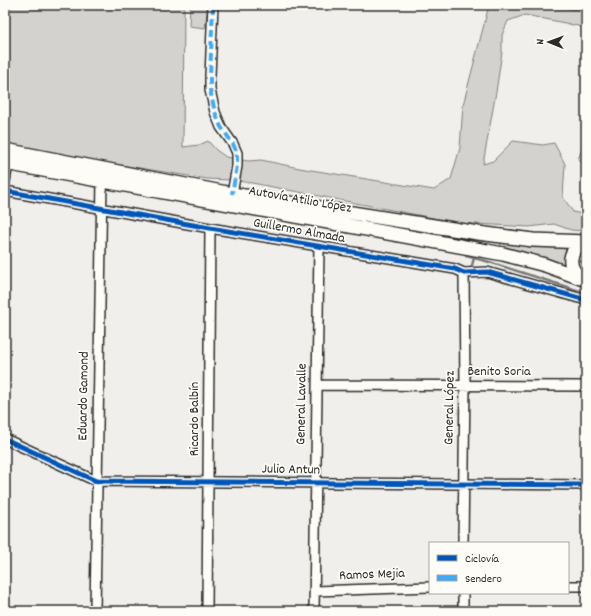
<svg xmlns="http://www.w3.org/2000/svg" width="591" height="616" viewBox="0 0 591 616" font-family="Dekko,sans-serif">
  <rect width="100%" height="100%" fill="#f0efeb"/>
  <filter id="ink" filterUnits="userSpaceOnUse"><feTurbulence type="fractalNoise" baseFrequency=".025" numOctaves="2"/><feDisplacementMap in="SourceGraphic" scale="8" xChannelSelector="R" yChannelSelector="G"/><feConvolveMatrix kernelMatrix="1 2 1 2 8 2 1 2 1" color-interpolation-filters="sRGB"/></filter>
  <g filter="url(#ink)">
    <!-- green -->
    <path fill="#d3d2cf" stroke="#7f7e7d" d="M5,5H184L183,147L199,145L208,141L216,150L226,157L248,161L261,160L299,168L434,190L451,179L460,148L463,105L488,9C519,0 554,7 586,11V28L565,23L525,15L508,21L502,35V52L496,92L483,164L493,161L513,141L543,145L554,143L565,164L563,197L573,212L582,214L586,213V231L571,230L554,224L529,227L459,223L252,183L231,180L207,179L5,146Z
      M190,5H208L205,28L189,26Z
      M586,140V170L585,166L578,159Z
      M501,241L572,245L565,253L564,263L566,268L500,249Z
      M586,250V274L578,269C576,257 574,256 586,250Z"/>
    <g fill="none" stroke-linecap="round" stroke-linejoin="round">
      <!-- stream -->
      <path stroke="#777775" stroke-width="2.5" d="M466,256L486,261L586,293
        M471,269L474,258"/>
      <!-- minor casing -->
      <g stroke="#2b2b2b" stroke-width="12">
        <path id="minor" d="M213,5L210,76V90L215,112L221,127L233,144L237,153V166L232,194
          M5,181L9,159
          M5,191L210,228L455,269L464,273L487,272L586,300
          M317,385L586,386
          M5,439L96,481L586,485
          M463,543L465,385L464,273
          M568,586H586
          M315,591L430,587
          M95,611L102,180
          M207,611L210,228
          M314,611L319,246
          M463,611V593"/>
      </g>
      <!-- secondary casing -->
      <g stroke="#2b2b2b" stroke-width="16">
        <path id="secondary" d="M5,150L232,194L478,233L533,240L586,242
          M5,163L503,254L545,265L586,280
          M580,277C566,267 568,248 586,243"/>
      </g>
      <!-- minor -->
      <use href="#minor" stroke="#fdfcf7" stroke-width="9"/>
      <!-- secondary -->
      <use href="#secondary" stroke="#fdfcf7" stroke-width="13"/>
      <!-- quiet -->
      <path stroke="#3fa9f5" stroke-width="4" stroke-dasharray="8 4" stroke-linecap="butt" d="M213,5L210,76V90L215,112L221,127L233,144L237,153V166L232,194"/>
      <!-- cycleway casing -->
      <g stroke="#fdfcf7" stroke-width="8">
        <path id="cycleway" d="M5,191L210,228L455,269L464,273L487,272L586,300
          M5,439L96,481L586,485"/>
      </g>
      <!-- cycleway -->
      <use href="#cycleway" stroke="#0057b8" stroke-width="5"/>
    </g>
  </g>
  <g text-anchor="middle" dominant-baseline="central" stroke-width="3.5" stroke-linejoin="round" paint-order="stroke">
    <!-- street labels -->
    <g font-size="14" fill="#2b2b2b" stroke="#fdfcf7">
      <text transform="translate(300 200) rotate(10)">Autovía Atilio López</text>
      <text transform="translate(299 231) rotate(10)">Guillermo Almada</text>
      <text x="499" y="372">Benito Soria</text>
      <text transform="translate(84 396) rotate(-89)">Eduardo Gamond</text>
      <text transform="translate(302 404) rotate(-89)">General Lavalle</text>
      <text transform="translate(450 408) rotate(-89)">General López</text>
      <text transform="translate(195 419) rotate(-90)">Ricardo Balbín</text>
      <text transform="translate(291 470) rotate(1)">Julio Antun</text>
      <text transform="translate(372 575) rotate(-2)">Ramos Mejia</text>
    </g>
  </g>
  <!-- margin -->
  <rect width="591" height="616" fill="none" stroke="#fdfcf7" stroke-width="20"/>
  <rect x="10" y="10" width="571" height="596" fill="none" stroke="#2b2b2b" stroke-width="1.5" filter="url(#ink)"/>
  <!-- legend -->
  <rect x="429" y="542" width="140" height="52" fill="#fdfcf7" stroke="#a9a8a5"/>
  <rect x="437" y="555" width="20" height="6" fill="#0057b8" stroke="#a9a8a5"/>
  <text x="465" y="562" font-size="12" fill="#2b2b2b">Ciclovía</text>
  <rect x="437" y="575" width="20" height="6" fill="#3fa9f5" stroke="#a9a8a5"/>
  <text x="465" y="582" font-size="12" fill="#2b2b2b">Sendero</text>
  <!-- north arrow -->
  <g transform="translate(549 42) rotate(271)" stroke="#fdfcf7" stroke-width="3" paint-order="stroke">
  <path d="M0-3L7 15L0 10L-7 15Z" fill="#2b2b2b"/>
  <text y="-6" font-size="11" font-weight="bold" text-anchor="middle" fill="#2b2b2b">N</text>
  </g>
</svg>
